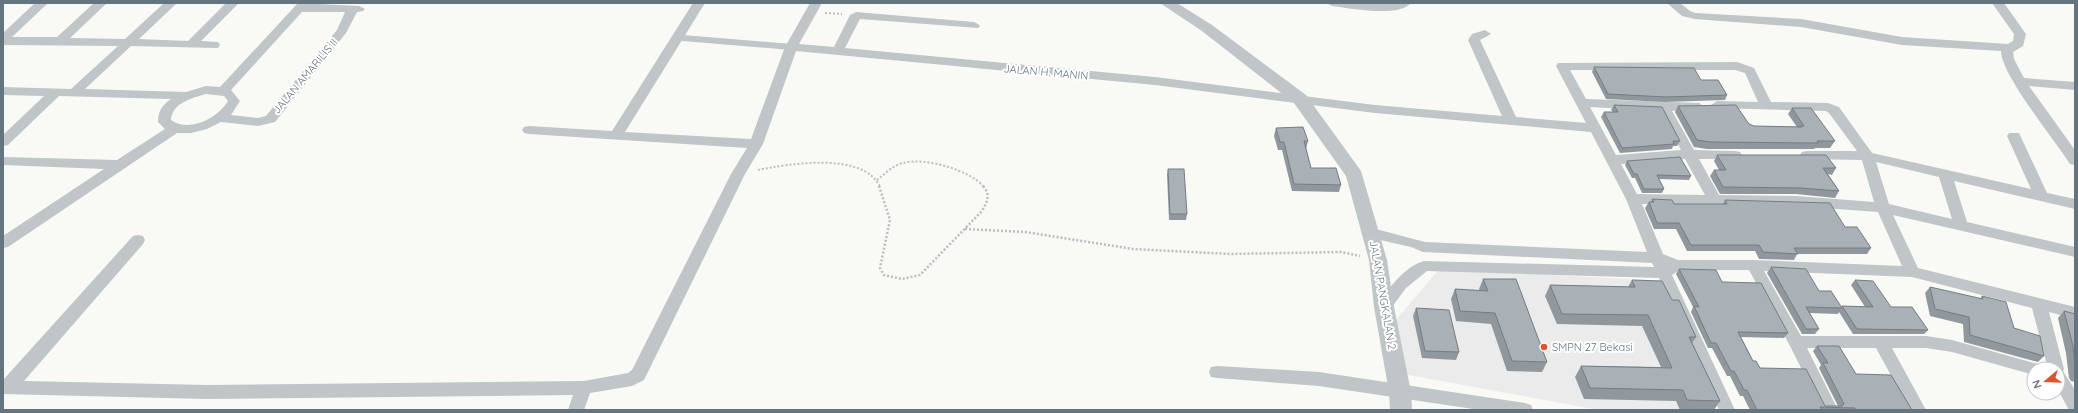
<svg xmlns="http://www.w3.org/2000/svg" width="2078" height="413" viewBox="0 0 2078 413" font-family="Quicksand,sans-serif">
  <rect width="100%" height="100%" fill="#f9f9f6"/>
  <!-- built -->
  <path fill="#eaebea" d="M1440,268L1659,281L1716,410H1599L1404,374L1395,321Z"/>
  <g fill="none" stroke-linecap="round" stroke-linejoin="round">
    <!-- path-far1 -->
    <path stroke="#bbbec0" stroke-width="2" stroke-dasharray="2 2" stroke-linecap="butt" d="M825,13L842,14
      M758,170C788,164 864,151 880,187
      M877,180C885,174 893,165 903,163C925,157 970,170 984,187"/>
    <!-- path -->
    <path stroke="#bbbec0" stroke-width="2.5" stroke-dasharray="2 2" stroke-linecap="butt" d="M879,186L890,220L880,268L884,275L902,279L920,275L982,211C987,202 991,195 983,186
      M965,229L1025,232L1133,249L1230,254L1341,252L1360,256"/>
    <!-- service -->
    <path stroke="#c0c5c8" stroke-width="6" d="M683,38L791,47"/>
    <!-- minor -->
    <path fill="#c0c5c8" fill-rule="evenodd" d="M35,3H48L12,37H57L94,3H107L70,38L125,39L164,3H177L139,39L188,41L226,3H239L201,41L218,42L220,45L218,48L131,46L85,89L186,92L206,86L220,87L298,3L359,6L365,9L363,11L357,12L346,33L275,122L258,126L221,122L207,129L191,133H177L8,247L3,248V236L104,169L3,165V157L117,160L165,129L158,122C158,112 162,105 171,99L59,96L8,145L3,146V135L44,96L3,95V87L71,89L118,46L3,45V33ZM302,12H345L337,30L266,116L258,118L231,115L240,101L231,90ZM206,94L224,96L228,101C218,118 189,133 171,120C172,103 192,98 206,94Z
      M693,3H705L625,132L751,139L785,47L810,3H822L799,44L834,47L850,15L856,12L974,22L978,24L980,26L978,28L860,19L845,48L1155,77L1375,105L1502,116L1468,40L1472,34L1485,30L1491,34L1480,40L1516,117L1586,123L1556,66L1558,63L1737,62L1754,68L1771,102L1828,103L1839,107L1872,153L2031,189L2007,136L2009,133H2019L2047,193L2075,199V209L1954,181L1967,222L2075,247V257L1893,215L1918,268L2075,307V319L2049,312L2064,369L2063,371L2075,390V410H2069L2058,390V369H2048L2032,308L1912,277L1764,271L1801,336H1926L1952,340L2034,363L2040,364L2042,369H2034V375L1952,352L1926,348H1892L1926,410H1910L1876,348H1807L1838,410H1822L1789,344L1749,270H1680L1672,275L1735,410H1719L1659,278L1427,271L1406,288L1389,311L1384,313L1379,311L1376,307L1379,303C1390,287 1404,267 1424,261L1654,267L1652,263L1423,252L1411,247L1367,237L1365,233L1367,229L1372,228L1425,242L1647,252L1626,199L1591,132L1375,113L1155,85L796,51L763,144L745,174L644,380L632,386L590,393L584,410H568L573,395L207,399L3,394V380L133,236L138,235L143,236L145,240L143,244L24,381L207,385L584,381L628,373L632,370L731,174L747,148L529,134L524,133L522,130L524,127L529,126L612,131ZM1570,70H1735L1745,73L1758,102L1717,101L1711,105L1713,108L1826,111L1829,113L1857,151H1807L1802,152L1800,155L1802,158L1807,159L1862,160L1874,202L1796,196L1719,195L1699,159H1735L1740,158L1742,155L1740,152L1735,151L1694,150L1672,111L1700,109L1702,106L1700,103L1586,99ZM1590,107L1660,111L1681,150L1616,155ZM1685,159L1705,195L1637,194L1621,164ZM1876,162L1939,177L1952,219L1889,204ZM1642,204L1796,206L1878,212L1902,266L1753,260H1678L1663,254Z
      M1326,3H1411C1399,18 1349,8 1332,6Z
      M1667,3H1680L1690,11L1695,13L1801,19L1902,37L2008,44L2013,41L2014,34L1992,3H2004L2026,34L2023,46L2013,52L2014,59L2024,78L2075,82V90L2029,86L2075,150V165L2070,164C2056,141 2001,75 2001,51L1902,45L1801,27L1695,19L1682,16Z
      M1217,366L1319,372L1525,403L1531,405L1533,410H1480L1319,386L1217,378L1211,377L1209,372L1211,367Z"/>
    <!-- tertiary -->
    <path fill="#c0c5c8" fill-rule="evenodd" d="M1160,3H1177L1212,25L1306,95L1361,171L1387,260L1394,307L1411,392L1412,410H1390L1389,392L1374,307L1369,260L1346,176L1294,103L1202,31Z"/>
  </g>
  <!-- wall -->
  <path fill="#91989d" d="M1594,67L1701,80L1727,95L1725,100L1664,102L1606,99L1592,72Z
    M1614,105L1680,141L1677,146H1673L1672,149L1620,153L1601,117L1604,112H1613L1611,110Z
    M1678,106L1754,126L1797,127L1788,114L1792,108L1835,141L1830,148H1815L1814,149H1707L1694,147L1675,112Z
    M1276,128L1308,141L1306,149L1311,168L1341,185L1339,192L1292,191L1282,150H1278L1274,136Z
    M1717,155L1836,168L1832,175L1828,174L1839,191L1835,198L1796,194H1720L1710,176L1714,170H1719L1714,161Z
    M1627,161L1691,176L1689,180L1659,179L1664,189L1662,193H1642L1635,178H1632L1625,165Z
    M1168,169L1187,214L1186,220H1169L1167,175Z
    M1652,199L1674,204H1723L1725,200L1845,227L1871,248L1867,254H1797L1794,260L1759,259L1755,251H1687L1676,229H1654L1645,208L1649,202H1651Z
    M1771,267L1841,307L1842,306L1865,307L1851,285L1855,280L1891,307L1928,330L1924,334H1853L1839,312L1838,314L1809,313L1819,329L1815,334H1802L1767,273Z
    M1679,269L1722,282L1788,333L1784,338L1741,337L1753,361L1760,368L1825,406H1838L1819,368L1821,365L1813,351L1817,346L1856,374L1912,410H1750L1743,396H1740L1730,376H1727L1712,348H1708L1691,312L1693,307L1676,274Z
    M1483,279L1547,362L1542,372L1507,371L1491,324L1456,321L1451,299L1455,289L1480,291L1479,289Z
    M1632,280L1672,300L1696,337L1692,343L1720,401L1714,410H1680L1676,401L1584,399L1575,377L1581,366L1661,367L1642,326L1557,324L1545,296L1550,285L1628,287Z
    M1930,287L1980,299L1982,296L2014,328L2044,356L2038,362L1964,342L1963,324L1930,316L1925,293Z
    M1416,308L1459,352L1456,360L1422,358L1413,316Z
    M2064,311L2075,314V382L2071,381L2069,378L2066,353L2058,318Z"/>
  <!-- building -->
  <path fill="#a9b1b7" stroke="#767c80" d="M1594,67L1694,68L1701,80H1718L1727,95L1666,97L1608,94Z
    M1614,105L1662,107L1680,141H1673L1674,144L1622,148L1604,112H1618Z
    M1736,105L1749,124L1754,126L1802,127L1801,126H1804L1792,108H1811L1835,141H1817L1818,143L1710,142L1697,140L1678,106Z
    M1303,127L1308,141H1304L1311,168H1336L1341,185L1294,184L1284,142H1280L1276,128Z
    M1717,155H1826L1836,168H1823L1839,191L1800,188L1723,187L1714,170H1726Z
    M1680,157L1691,176L1657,175L1664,189H1644L1637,174H1634L1627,161Z
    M1168,169H1184L1187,214H1170Z
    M1652,199L1672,200L1674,204H1727L1725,200L1830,203L1845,227H1857L1871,248H1794L1798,254L1763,252L1759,245H1691L1679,223H1657L1649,202H1654Z
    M1771,267L1806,269L1819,291H1831L1842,308L1806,307L1819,329H1806Z
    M1679,269L1716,270L1722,282L1761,283L1788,333L1738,332L1753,361H1756L1760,368L1806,369L1825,406H1842L1844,404L1823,363H1828L1817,346H1839L1856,374L1891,375L1912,410H1856L1855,408L1820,407L1822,410H1757L1747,390H1744L1734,371H1731L1716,343H1711L1694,306L1699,307Z
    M1483,279H1516L1547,362L1512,361L1495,313L1460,311L1455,289L1488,291Z
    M1632,280L1662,281L1672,300H1679L1696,337H1689L1720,401L1687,400L1683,390L1590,388L1581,366L1672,368L1648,315L1562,314L1550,285L1635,287Z
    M1855,280L1873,281L1891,307H1912L1928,330L1857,329L1842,306L1873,307Z
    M1930,287L1983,299L1982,296L2006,302L2014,328L2040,336L2044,356L1970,335L1969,317L1935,309Z
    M1416,308L1449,310L1459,352L1425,351Z
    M2064,311L2075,314V365L2073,346Z"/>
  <!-- markers -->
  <circle fill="#dd5332" stroke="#fff" stroke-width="1.5" cx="1544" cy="347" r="4"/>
  <g text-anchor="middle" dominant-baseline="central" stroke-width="4" stroke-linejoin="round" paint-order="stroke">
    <!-- street labels -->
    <g font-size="11" fill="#657580" stroke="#fff">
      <text transform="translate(1046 72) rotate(5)">JALAN H. MANIN</text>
      <text transform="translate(305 76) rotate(-50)">JALAN AMARILIS II</text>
      <text transform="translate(1383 295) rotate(80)">JALAN PANGKALAN 2</text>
    </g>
    <!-- poi labels -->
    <g font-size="11" fill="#657580" stroke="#fff" text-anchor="start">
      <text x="1552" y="347">SMPN 27 Bekasi</text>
    </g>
  </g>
  <!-- border -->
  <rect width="2078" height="413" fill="none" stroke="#657580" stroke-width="8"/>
  <!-- north arrow -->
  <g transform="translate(2046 381) rotate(251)"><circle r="19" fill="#ffffff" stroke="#c1c8cc"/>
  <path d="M0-3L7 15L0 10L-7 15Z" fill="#dd5332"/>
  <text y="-6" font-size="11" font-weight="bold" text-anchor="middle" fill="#657580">N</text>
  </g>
</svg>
